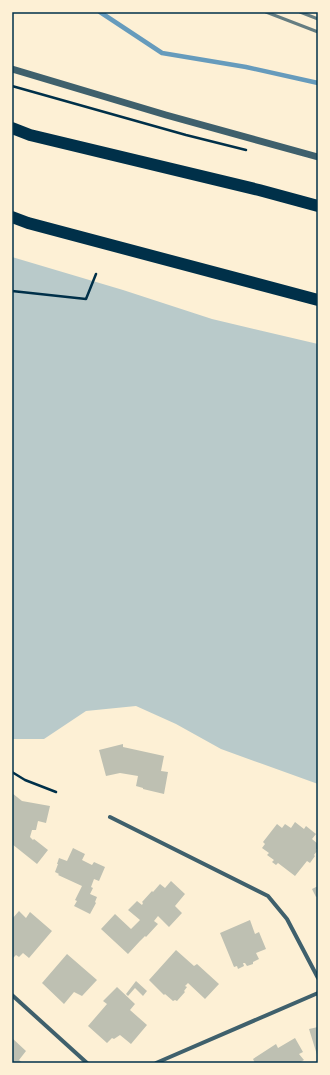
<svg xmlns="http://www.w3.org/2000/svg" width="330" height="1075" viewBox="0 0 330 1075" font-family="'IBM Plex Sans',sans-serif">
  <rect width="100%" height="100%" fill="#fdf0d5"/>
  <!-- green -->
  <path fill="#b9caca" d="M12,257L123,290L212,319L318,344V784L221,749L176,724L136,706L86,711L44,739H12Z"/>
  <g fill="none" stroke-linecap="round" stroke-linejoin="round">
    <!-- stream -->
    <path stroke="#669bbc" stroke-width="4.5" d="M100,12L162,53L246,67L318,83"/>
  </g>
  <!-- building -->
  <path fill="#bec0b2" d="M123,744V747L164,756L161,771L168,772L164,794L143,789V788L136,786L138,776L120,773L106,776L99,750Z
    M12,793L22,801L50,806L46,823L38,821L36,830H32L30,837L33,840L34,839L48,850L37,864L12,844Z
    M295,822L304,829L306,826L316,834L312,839L318,844V847L316,850L317,851L314,855L315,856L310,863L307,861L295,876L278,863L276,865L272,862L274,860L267,855L269,853L262,848L265,844L263,842L277,824L282,828L285,824L291,828Z
    M73,848L85,854L82,860L92,865L94,862L105,867L99,881L94,879L91,887L93,888L90,894L97,897L95,902L96,903L90,914L74,906L77,901L75,900L82,886L58,875L59,874L55,872L58,864H57L59,858L67,861Z
    M171,881L185,894L175,906L182,913L169,927L158,916L154,921L158,924L146,937L145,936L140,941L128,954L101,929L115,914L131,929L140,920L128,910L137,901L142,905L143,903L142,902L152,891L153,892L160,884L165,888Z
    M318,886V896L316,897L312,889Z
    M19,911L26,918L30,912L52,931L29,958L23,953L19,957L16,955L13,958L12,957V919Z
    M250,920L255,934L259,932L266,949L256,953L259,959L253,962V964L247,966L245,963H243L244,966L238,969L237,966L234,967L220,933Z
    M176,950L194,966L197,964L219,984L205,999L188,983L185,986L187,987L184,991L185,992L177,1001L175,1000L173,1001L165,994L164,995L149,980Z
    M67,954L97,980L82,996L74,992L64,1004L42,983Z
    M136,981L147,991L143,996L135,988L128,996L126,994Z
    M117,987L135,1004L130,1010L147,1025L131,1044L120,1035L114,1039L112,1038L107,1043L88,1026L107,1004L103,1001Z
    M318,1027V1058L309,1029Z
    M12,1038L26,1051L19,1060L23,1063H12Z
    M295,1038L303,1052L299,1054L304,1060L299,1063H255L253,1059L276,1044L278,1048Z"/>
  <g fill="none" stroke-linecap="round" stroke-linejoin="round">
    <!-- path -->
    <path stroke="#003049" stroke-width="2.5" d="M12,86L186,135L246,150
      M12,291L86,299L96,274
      M12,772L25,780L56,792"/>
    <!-- minor -->
    <path stroke="#3f606c" stroke-width="4" d="M110,817L268,896L287,919L318,978
      M12,995L87,1063
      M156,1063L318,993"/>
    <!-- tertiary -->
    <path stroke="#3f606c" stroke-width="7" d="M12,69L166,115L318,157"/>
    <!-- motorway -->
    <path stroke="#003049" stroke-width="12" d="M12,128L30,135L259,190L318,206
      M12,217L28,223L318,300"/>
    <!-- rail -->
    <path stroke="#657d81" stroke-width="3" d="M266,12L318,32
      M300,12L318,19"/>
  </g>
  <!-- border -->
  <rect width="330" height="1075" fill="none" stroke="#fdf0d5" stroke-width="26"/>
  <rect x="13" y="13" width="304" height="1049" fill="none" stroke="#003049" stroke-width="1.5"/>
</svg>
